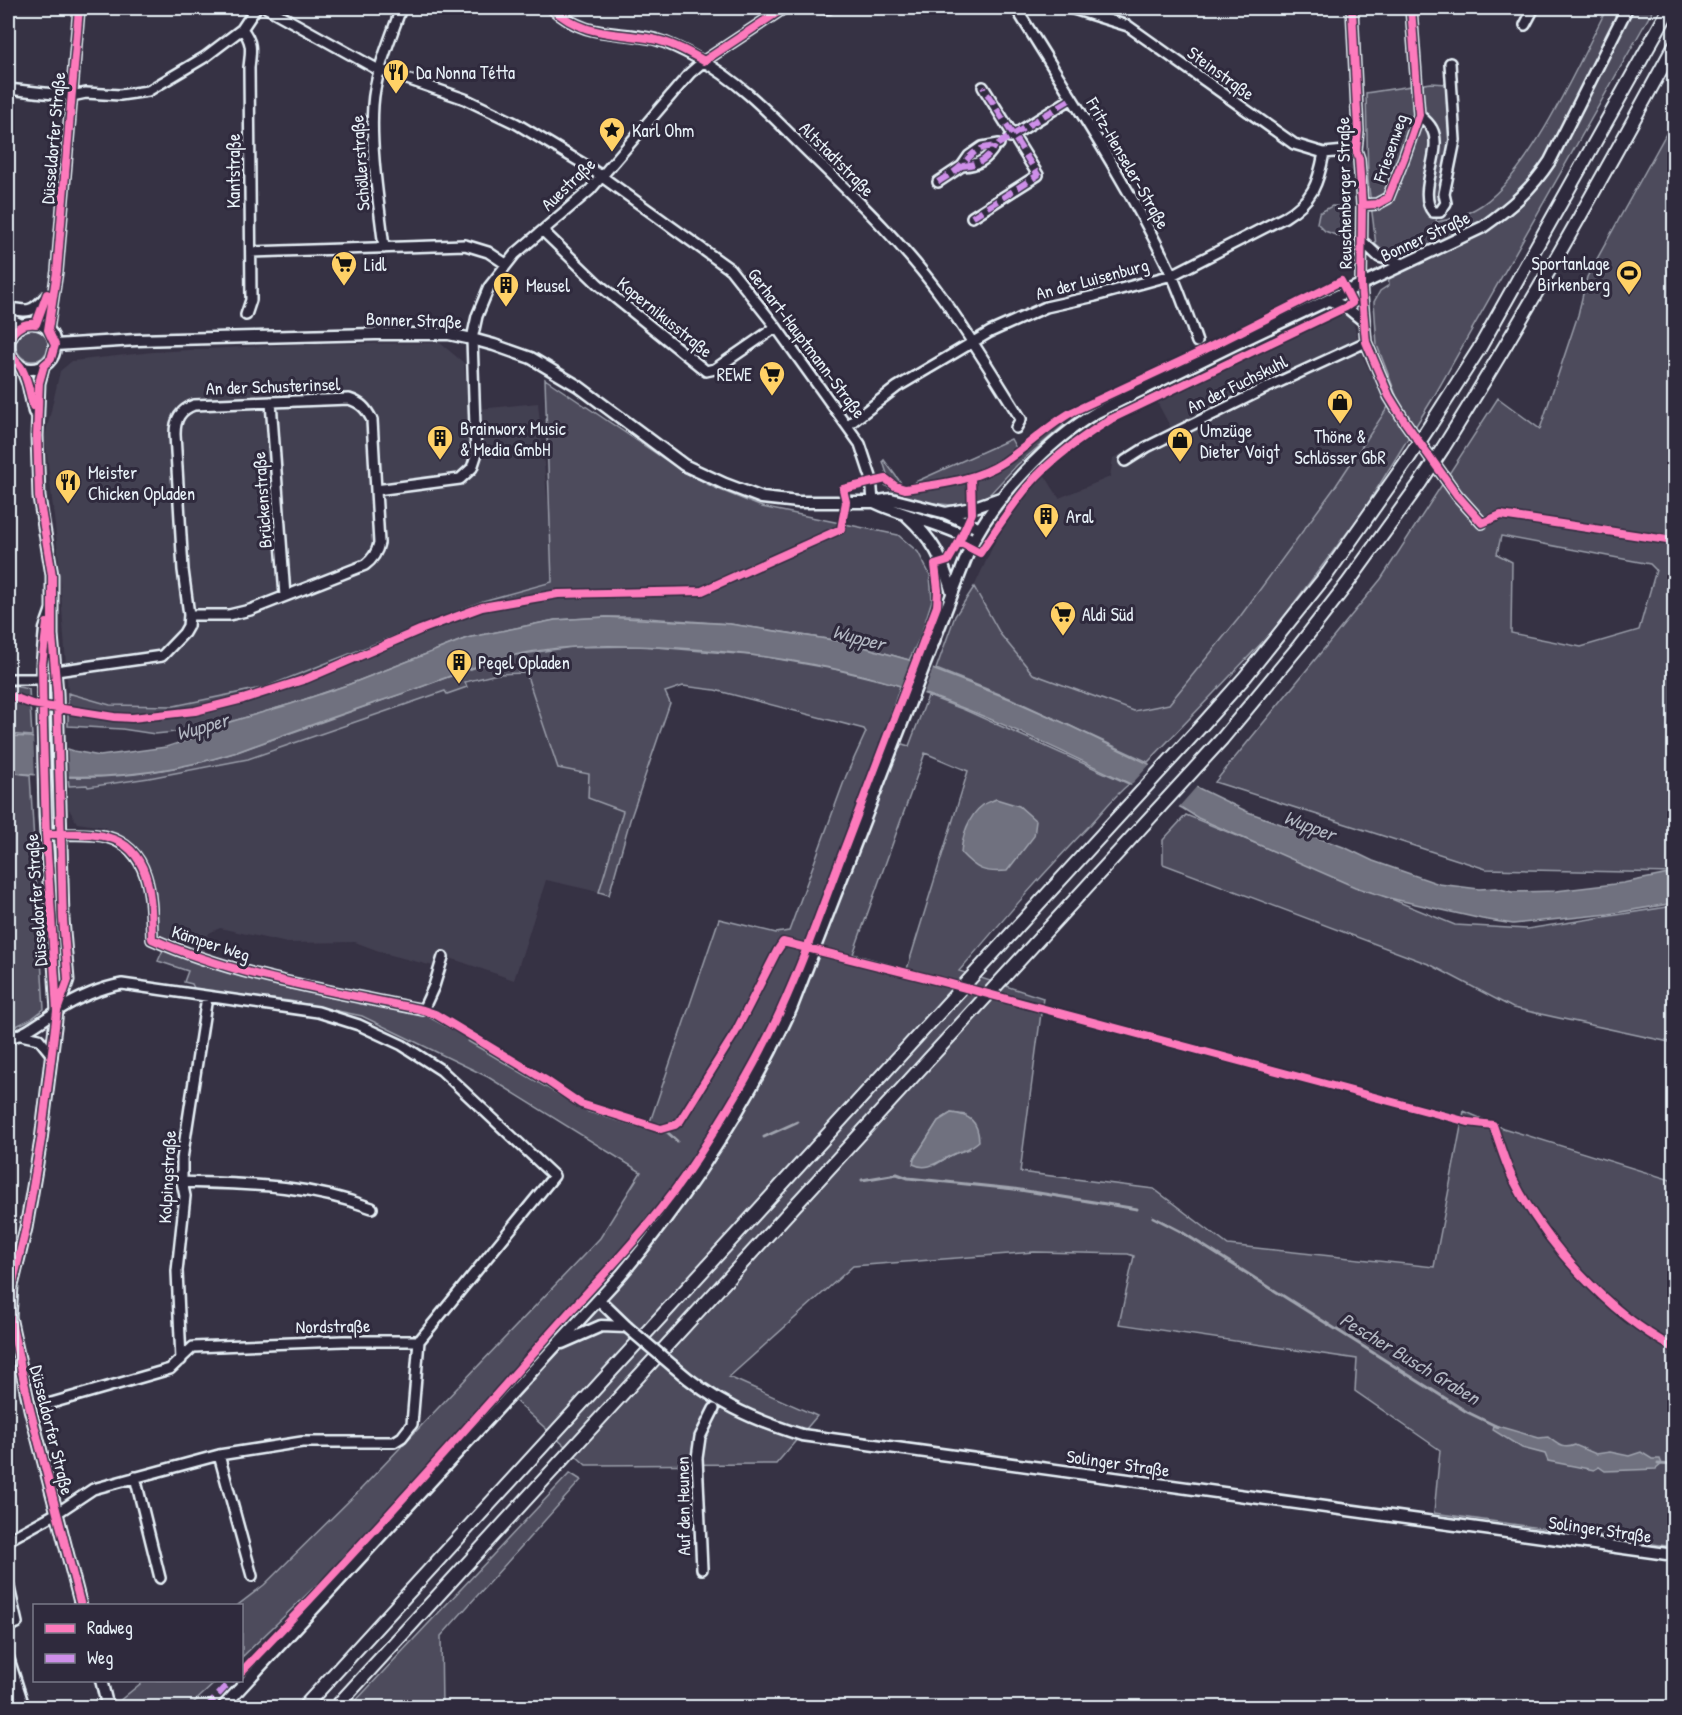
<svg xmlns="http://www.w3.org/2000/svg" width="1682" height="1715" viewBox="0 0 1682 1715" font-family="'Patrick Hand',sans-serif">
  <rect width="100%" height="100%" fill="#363244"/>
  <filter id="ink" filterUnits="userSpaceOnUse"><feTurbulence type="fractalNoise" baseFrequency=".0167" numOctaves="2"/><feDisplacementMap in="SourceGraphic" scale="12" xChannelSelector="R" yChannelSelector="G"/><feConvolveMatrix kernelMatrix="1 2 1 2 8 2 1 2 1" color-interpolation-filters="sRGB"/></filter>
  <g filter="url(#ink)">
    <!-- built -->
    <path fill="#433f51" d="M1344,310L1352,319L1364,360L1388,408L1322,505L1239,618L1169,704L1134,712L1032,674L1001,635L974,587L1005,520L1040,476L1044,474L1059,498L1110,477L1113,458L1171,428L1156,400Z
      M440,343L464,363L469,410L538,403L550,526L552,582L483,601L266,687L174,706L110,705L68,693L58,552L45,437L60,371L72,361L153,352L302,344Z
      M527,673L558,768L589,774L623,810L599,892L546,880L514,980L450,958L433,966L387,954L355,942L287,943L220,928L209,933L202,955L165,941L158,933L152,875L143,855L129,841L104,827L77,823L69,809V786L88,785V787L212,767L323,734L446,691L447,694L467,686L465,682L497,674Z"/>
    <!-- green -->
    <path fill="#4d4b5c" stroke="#9a9eaa" stroke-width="1.5" fill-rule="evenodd" d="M1607,8H1654L1433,398L1362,513L1273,631L1148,762L1012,699L936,669L955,616L974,587L1001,635L1033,674L1134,711L1169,704L1239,618L1335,487L1396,395L1377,345L1374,302L1380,291L1389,285L1386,253L1376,245L1368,180L1366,93L1431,83L1447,84L1451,138L1436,222C1448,220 1465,215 1475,209C1528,181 1579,62 1607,8Z
      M1667,132L1674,136V873L1486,869L1215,782L1381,579L1498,398L1540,429L1578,315L1587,277ZM1501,536L1650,564L1656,570L1639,630L1581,647L1511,633L1512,562L1497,554Z
      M1332,206L1348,207L1341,237L1325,231L1317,223L1319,213Z
      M16 345a16 16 0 1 1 32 0a16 16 0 1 1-32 0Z
      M545,379L678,468L713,487L762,507L898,535L918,552L930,575L932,600L921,635L909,660L846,642L730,624L633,617H606L555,620L467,638L350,684L291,704L206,729L155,734L122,729L68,726V693L110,705L174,706L266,687L483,601L552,582Z
      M1061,420L1064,425L1017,465L990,494L974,503L973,480L1010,461Z
      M1011,439L1017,450C1005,459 992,468 978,473C961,479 905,493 892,482C887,477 885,467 883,461L884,460L904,487Z
      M969,480L970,504C946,507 898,500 882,482H886L892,488L903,491Z
      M644,646L761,656L834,669L895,684L900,686L883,738L909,746L928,696L965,710L1129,784C1114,796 1104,810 1091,824C1045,871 1002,921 959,971L1043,998L1020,1172L1154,1189L1228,1245L1434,1267L1464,1111L1503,1128L1674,1181V1547L1434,1513L1440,1450L1355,1391L1357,1359L1119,1324L1134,1256L1128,1254L1034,1252L853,1266L729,1377L817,1416L776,1464L586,1465L500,1387L330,1572L242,1657V1606L238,1605L264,1585L359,1491L600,1238L641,1172L488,1077L362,1016L290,1001L195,990L192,984L184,982L188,971L158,961L163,950L203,965L425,1015L492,1051L591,1112L660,1132L674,1130L692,1109V1098C679,1115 676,1129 650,1122L719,919L776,933L789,931L846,776L866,732L864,729L715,690L683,686L665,692L670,703L630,820L609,895L599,892L623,811L588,798L589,774L558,768L526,673L497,674L465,682L467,687L447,694L445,691L248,759L149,778L88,787L87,785L69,786L68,777C126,779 182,769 237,752L471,669L515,655L573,647ZM925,753L968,771L907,969L853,954ZM951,1113L966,1115L969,1149L953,1154L935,1165L914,1159L938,1121Z
      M8,685L29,689L32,736L8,734Z
      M8,772L30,775L44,1009L31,1019L8,1030Z
      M1186,815L1455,925L1527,929L1674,906V1043L1513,1008L1431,965L1163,864V840Z
      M570,1473L581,1480L441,1636L442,1707H350Z
      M145,1680H217V1681L189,1707H120L118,1702Z"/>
    <!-- water -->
    <path fill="#70717f" stroke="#a0a4af" stroke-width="1.5" d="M606,617L730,624L846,642L909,660L1010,699L1064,723L1248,812L1346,848L1373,861L1439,884L1479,889L1496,888L1512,892L1556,891L1623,883L1674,873V903L1609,914L1513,924L1482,919L1389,898L1355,887L1198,818L1182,808C1089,766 992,713 894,684C824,663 751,653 678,648C624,645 568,643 515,655C481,663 448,677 416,689C356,709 296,730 237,752C160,776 88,782 8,772V736L30,737L74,751L100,756L166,747L203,735L206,729L291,704L350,684L467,638L555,620Z
      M996,799L1019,806L1036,821L1034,836L1007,871C984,873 977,870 961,853C962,837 968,816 983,805C986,803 992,801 996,799Z
      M951,1113C969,1115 978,1120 979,1141C969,1150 965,1149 954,1154C940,1160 929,1172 913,1164L914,1159L938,1121Z
      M1494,1425L1539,1438L1548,1437C1557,1444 1563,1450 1575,1445L1596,1454L1610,1452L1629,1456L1641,1452L1652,1459H1660L1662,1464L1656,1469L1605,1471L1599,1467L1594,1470L1548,1461L1545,1454L1522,1448L1493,1430Z"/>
    <!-- pier -->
    <path fill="#363244" d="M914,658L934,666L922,697L902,690Z
      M33,735L67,745L69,780L35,778Z
      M1153,761L1199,784L1177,809L1129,787Z"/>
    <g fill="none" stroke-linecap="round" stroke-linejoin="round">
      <!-- stream -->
      <path stroke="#a0a4af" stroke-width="3" d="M469,1041L588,1111L659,1132H667L677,1141
        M764,1137L797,1122
        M862,1180L897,1174L908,1178L1014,1189L1137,1209
        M1153,1217L1180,1231L1467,1412L1498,1427
        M1658,1464L1674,1465"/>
      <!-- minor casing -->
      <g stroke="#e8f1f8" stroke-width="14">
        <path id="minor" d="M267,8L375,68L465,99L517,124L587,166L730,269L776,327L860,444L871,477L873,502
          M552,8C586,39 613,30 654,39C669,43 685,51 699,59C739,81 771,115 803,147C851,194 902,242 942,297C970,336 995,378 1021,419L1016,428
          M821,8H829
          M1016,8C1069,95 1127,181 1171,273C1181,295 1189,319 1197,342
          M1070,8L1128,26L1294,144L1324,153L1356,150
          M1352,8L1358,131L1356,150L1359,159L1362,205L1361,285L1366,342L1389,396L1405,422L1457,495L1482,523
          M1525,25L1534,8
          M242,29C253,42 251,51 249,67L251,300L246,315
          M8,89L72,96L86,93L120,95L148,91L205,57L242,29L256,8
          M1419,115C1424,119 1429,123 1432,129C1444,151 1416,192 1433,212H1440L1446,203L1444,194L1455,140L1450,63
          M1010,137L1071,99
          M962,166C978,165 987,160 995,146
          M938,182L962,166L969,156L982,147L999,144
          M1362,205L1377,204L1388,198L1404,158L1419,115L1411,8
          M972,217L1038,175L983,87
          M543,231L598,284L706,371L715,369L776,327
          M1361,240L1379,257L1404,264
          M384,248C379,203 370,150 373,105C375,72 391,38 401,8
          M251,252L465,245L488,252L506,264
          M1328,300L1346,307L1363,321
          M36,324L46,298
          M48,330L57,271L79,8
          M8,346H9
          M271,402L285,596
          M848,425L897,387L990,332L1046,307L1095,296L1172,275L1285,217C1313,200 1318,184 1324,153
          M1125,461L1147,447L1262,390L1366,342
          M376,490L460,479L472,468L476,456L472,339L477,316L489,287L515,254L590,190L690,73L704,61L784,8
          M56,671L162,656L184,633L188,626L189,615H229L250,610L365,565C373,559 377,553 379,543L372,420C366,408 361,403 349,399L194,405C180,410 175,419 175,434L183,570L189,615
          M8,679H42
          M61,834C76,835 93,833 107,837C153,850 151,901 152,939C237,977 333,991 423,1010L434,986L443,957
          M21,1035L39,1039L52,1055
          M8,1039C27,1033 40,1022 57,1011C76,999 100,988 122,984L318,1012L359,1025L402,1045L441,1070L554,1176L419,1341H343L193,1347L170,1369L48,1404
          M182,1182C250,1184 307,1184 372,1208
          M181,1360L177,1271L185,1196L182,1182V1159L207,997
          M219,1455L252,1576
          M135,1477L160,1578
          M8,1540L57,1513L93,1489L219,1455L302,1442H394L402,1437L412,1424L419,1341
          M702,1569L697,1458L700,1437L714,1409
          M8,1583L17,1623L8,1626
          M8,1656L23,1703L28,1708"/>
      </g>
      <!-- major casing -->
      <g stroke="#e8f1f8" stroke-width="15">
        <path id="major" d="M8,308C28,312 32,313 46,297
          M8,318L21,325
          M9 346a23 23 0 1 1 46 0a23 23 0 1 1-46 0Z
          M55,345L136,340L375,334H449L472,339L494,345L531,358L578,386L684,465L725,484L762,498L798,502H873L891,499L946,513L980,529
          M44,365L39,383L37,436L39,497L52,575V635L57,693L63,919L68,980L59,1006
          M21,366L28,384L34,412
          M874,502C906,517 941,523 973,540
          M946,513L972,508L1003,497
          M906,515C935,542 941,556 952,593
          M52,609L45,629L42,664L45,817L57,1011L41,1140L26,1228L12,1286L10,1317L30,1409L81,1606
          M599,1300L627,1327
          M562,1343L601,1326L627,1327
          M673,1366C714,1402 750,1419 802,1435L1674,1555
          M101,1680L108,1708
          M222,1708L621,1275C691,1192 746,1107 791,1009L970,548C992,499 1051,439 1097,412L1233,345L1483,227C1511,207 1531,190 1550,161L1627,8"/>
      </g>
      <!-- highway casing -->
      <g stroke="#e8f1f8" stroke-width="16">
        <path id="highway" d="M1431,424L1479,349L1670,8
          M1443,448C1525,317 1600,182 1674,46
          M303,1708L1204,723L1245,677L1328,573L1406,462
          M335,1708L1222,739L1299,646L1347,584L1420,483"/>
      </g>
      <!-- minor -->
      <use href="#minor" stroke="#2f2a3d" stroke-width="9"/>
      <!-- major -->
      <use href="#major" stroke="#2f2a3d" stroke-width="10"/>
      <!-- highway -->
      <use href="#highway" stroke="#2f2a3d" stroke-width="12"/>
      <!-- major-bridge casing -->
      <g stroke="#e8f1f8" stroke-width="15" stroke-linecap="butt">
        <path id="major-bridge" d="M627,1327L673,1366"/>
      </g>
      <!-- highway-bridge casing -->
      <g stroke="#e8f1f8" stroke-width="16" stroke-linecap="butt">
        <path id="highway-bridge" d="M1406,462L1431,424
          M1420,483L1443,448"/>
      </g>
      <!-- major-bridge -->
      <use href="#major-bridge" stroke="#2f2a3d" stroke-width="10"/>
      <!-- highway-bridge -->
      <use href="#highway-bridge" stroke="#2f2a3d" stroke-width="12"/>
      <!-- quiet -->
      <path stroke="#ce8fe9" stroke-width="6" stroke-dasharray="12 6" stroke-linecap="butt" d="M962,166C978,165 987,160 995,146
        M938,182C945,177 956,172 962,165C974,152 976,148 995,146L1071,99
        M972,217L1038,175L983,87
        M206,1708L232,1680"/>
      <!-- cycleway casing -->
      <g stroke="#2f2a3d" stroke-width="11">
        <path id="cycleway" d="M552,8C583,37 614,32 652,39C670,42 689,52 704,61L784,8
          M1352,8L1358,131L1356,150L1359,159L1362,205L1361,285L1366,342L1389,396L1405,422L1457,495L1482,523L1501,515L1674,541
          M1362,205L1377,204L1388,198L1404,158L1419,115L1411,8
          M33,406C30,394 28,380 22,369C19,363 13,360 11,354C3,336 19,322 36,324L47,294
          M47,623L42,664L43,727L46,834L57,1011L41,1140L26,1228L12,1286L10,1317L30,1409L81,1606
          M8,695L32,704L114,717L132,718L195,711L243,699L306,679L420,630L482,607L558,594L702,591L841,529L846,502L843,489L886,479L895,486L905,489C939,484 975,481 1004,462C1028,446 1047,426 1072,412L1196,354L1341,281L1352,303L1346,307L1111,419C1081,438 1052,458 1029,485C1011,506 996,530 980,553L959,542
          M46,834C65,834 88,832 107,837C153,849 151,901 152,939C237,977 333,991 423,1010L435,1014L547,1081L581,1104L661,1129L675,1125L680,1121L735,1033L777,951L783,942L947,983L1468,1122L1493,1125C1499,1142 1504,1160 1512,1177C1545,1244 1608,1313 1674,1348
          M57,1011L68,980L63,919L57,693L52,635V575L39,497L37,436L39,383L44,365L51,359L55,345L48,330L57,271L79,8
          M242,1671C347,1562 448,1450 548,1336C600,1277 654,1225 697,1158C723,1118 748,1077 769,1035C798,977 819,915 842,855C874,772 906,689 937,606L938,590L935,565L948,561L959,542L972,513L971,478"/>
      </g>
      <!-- cycleway -->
      <use href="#cycleway" stroke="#fd7abc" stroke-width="8"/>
    </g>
  </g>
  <!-- icons -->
  <defs>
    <g id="restaurant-pin" transform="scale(1.35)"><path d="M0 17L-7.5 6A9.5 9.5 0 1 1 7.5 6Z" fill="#ffd166" stroke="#2f2a3d"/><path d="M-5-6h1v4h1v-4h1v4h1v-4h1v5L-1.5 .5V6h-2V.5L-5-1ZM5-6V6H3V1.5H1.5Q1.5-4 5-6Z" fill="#111"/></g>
    <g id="sight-pin" transform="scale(1.35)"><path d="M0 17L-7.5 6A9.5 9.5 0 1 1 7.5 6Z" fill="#ffd166" stroke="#2f2a3d"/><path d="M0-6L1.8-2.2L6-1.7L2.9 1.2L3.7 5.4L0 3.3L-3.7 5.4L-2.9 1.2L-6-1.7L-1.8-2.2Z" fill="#111"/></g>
    <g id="supermarket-pin" transform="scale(1.35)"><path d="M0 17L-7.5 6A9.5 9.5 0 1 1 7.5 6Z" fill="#ffd166" stroke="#2f2a3d"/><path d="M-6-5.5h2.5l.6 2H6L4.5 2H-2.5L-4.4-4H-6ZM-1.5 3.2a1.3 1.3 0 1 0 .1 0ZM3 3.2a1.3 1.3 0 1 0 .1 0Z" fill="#111"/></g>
    <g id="stadium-pin" transform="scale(1.35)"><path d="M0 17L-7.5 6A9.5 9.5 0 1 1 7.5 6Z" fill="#ffd166" stroke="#2f2a3d"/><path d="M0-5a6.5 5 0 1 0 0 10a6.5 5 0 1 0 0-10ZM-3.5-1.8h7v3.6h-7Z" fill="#111"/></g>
    <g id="building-pin" transform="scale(1.35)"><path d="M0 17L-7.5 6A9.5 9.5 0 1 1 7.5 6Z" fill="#ffd166" stroke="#2f2a3d"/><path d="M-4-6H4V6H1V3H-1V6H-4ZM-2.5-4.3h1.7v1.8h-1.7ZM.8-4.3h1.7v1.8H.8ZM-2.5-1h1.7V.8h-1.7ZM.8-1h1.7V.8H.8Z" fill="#111"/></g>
    <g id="shop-pin" transform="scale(1.35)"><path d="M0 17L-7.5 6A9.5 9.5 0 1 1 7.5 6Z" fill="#ffd166" stroke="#2f2a3d"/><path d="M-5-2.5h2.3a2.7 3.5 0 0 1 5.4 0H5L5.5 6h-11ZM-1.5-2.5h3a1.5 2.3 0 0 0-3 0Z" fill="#111"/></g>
  </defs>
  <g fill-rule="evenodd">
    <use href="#restaurant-pin" x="396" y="72"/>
    <use href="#sight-pin" x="612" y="130"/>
    <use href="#supermarket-pin" x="344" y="264"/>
    <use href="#stadium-pin" x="1629" y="273"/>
    <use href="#building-pin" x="506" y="285"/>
    <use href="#supermarket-pin" x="772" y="374"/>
    <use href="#shop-pin" x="1340" y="402"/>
    <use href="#building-pin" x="440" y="438"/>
    <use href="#shop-pin" x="1180" y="440"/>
    <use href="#restaurant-pin" x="68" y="482"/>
    <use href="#building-pin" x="1046" y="516"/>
    <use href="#supermarket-pin" x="1063" y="614"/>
    <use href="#building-pin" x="459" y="662"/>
  </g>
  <g text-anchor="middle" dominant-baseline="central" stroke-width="6" stroke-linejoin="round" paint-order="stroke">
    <!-- poi labels -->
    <g font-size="18" fill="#e8f1f8" stroke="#2f2a3d" text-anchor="start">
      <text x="416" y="72">Da Nonna Tétta</text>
      <text x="632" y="130">Karl Ohm</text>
      <text x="1610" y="263" text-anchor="end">Sportanlage<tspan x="1610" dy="21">Birkenberg</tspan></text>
      <text x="364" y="264">Lidl</text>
      <text x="526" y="285">Meusel</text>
      <text x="752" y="374" text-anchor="end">REWE</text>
      <text x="460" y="428">Brainworx Music<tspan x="460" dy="21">&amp; Media GmbH</tspan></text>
      <text x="1200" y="430">Umzüge<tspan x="1200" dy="21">Dieter Voigt</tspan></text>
      <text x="1340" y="436" text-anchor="middle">Thöne &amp;<tspan x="1340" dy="21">Schlösser GbR</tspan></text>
      <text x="88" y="472">Meister<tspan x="88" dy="21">Chicken Opladen</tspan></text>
      <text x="1066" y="516">Aral</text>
      <text x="1082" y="614">Aldi Süd</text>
      <text x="478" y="662">Pegel Opladen</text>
    </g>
    <!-- street labels -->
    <g font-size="18" fill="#e8f1f8" stroke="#2f2a3d">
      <text transform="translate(1221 73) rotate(36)">Steinstraße</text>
      <text transform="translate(53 138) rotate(-85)">Düsseldorfer Straße</text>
      <text transform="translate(1390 148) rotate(-71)">Friesenweg</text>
      <text transform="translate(837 159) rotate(45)">Altstadtstraße</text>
      <text transform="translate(360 163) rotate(-94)">Schöllerstraße</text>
      <text transform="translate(1128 163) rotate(60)">Fritz-Henseler-Straße</text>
      <text transform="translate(233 171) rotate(-90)">Kantstraße</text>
      <text transform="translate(568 184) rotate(-44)">Auestraße</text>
      <text transform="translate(1344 193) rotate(-91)">Reuschenberger Straße</text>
      <text transform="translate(1425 236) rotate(-25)">Bonner Straße</text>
      <text transform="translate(1092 279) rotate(-15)">An der Luisenburg</text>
      <text transform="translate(665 317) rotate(39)">Kopernikusstraße</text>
      <text transform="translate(414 320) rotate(2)">Bonner Straße</text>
      <text transform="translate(807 343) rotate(53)">Gerhart-Hauptmann-Straße</text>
      <text transform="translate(1237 384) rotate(-26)">An der Fuchskuhl</text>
      <text transform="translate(273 386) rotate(-2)">An der Schusterinsel</text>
      <text transform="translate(262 500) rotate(-94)">Brückenstraße</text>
      <text transform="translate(36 900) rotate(-94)">Düsseldorfer Straße</text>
      <text transform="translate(211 943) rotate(18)">Kämper Weg</text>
      <text transform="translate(167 1177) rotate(-87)">Kolpingstraße</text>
      <text transform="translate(333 1326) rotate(-1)">Nordstraße</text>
      <text transform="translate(52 1430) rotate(76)">Düsseldorfer Straße</text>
      <text transform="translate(1118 1463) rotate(8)">Solinger Straße</text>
      <text transform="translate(683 1506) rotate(-91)">Auf den Heunen</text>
      <text transform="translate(1600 1529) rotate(8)">Solinger Straße</text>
    </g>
    <!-- water labels -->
    <g font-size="20" font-style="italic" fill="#b2b7c2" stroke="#2f2a3d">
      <text transform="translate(859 637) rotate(15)">Wupper</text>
      <text transform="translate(202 726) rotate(-16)">Wupper</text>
      <text transform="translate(1310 825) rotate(21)">Wupper</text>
      <text transform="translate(1410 1358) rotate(31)">Pescher Busch Graben</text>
    </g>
  </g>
  <!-- margin -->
  <rect width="1682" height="1715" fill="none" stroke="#2f2a3d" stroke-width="30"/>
  <rect x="15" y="15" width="1652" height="1685" fill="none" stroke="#e8f1f8" stroke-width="2" filter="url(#ink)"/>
  <!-- legend -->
  <rect x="33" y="1604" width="210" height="78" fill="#2f2a3d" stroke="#797a88" stroke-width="1.5"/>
  <rect x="45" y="1624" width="30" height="9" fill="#fd7abc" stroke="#797a88" stroke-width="1.5"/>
  <text x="87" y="1634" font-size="18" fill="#e8f1f8">Radweg</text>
  <rect x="45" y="1654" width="30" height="9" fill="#ce8fe9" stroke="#797a88" stroke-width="1.5"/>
  <text x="87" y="1664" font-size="18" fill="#e8f1f8">Weg</text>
</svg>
